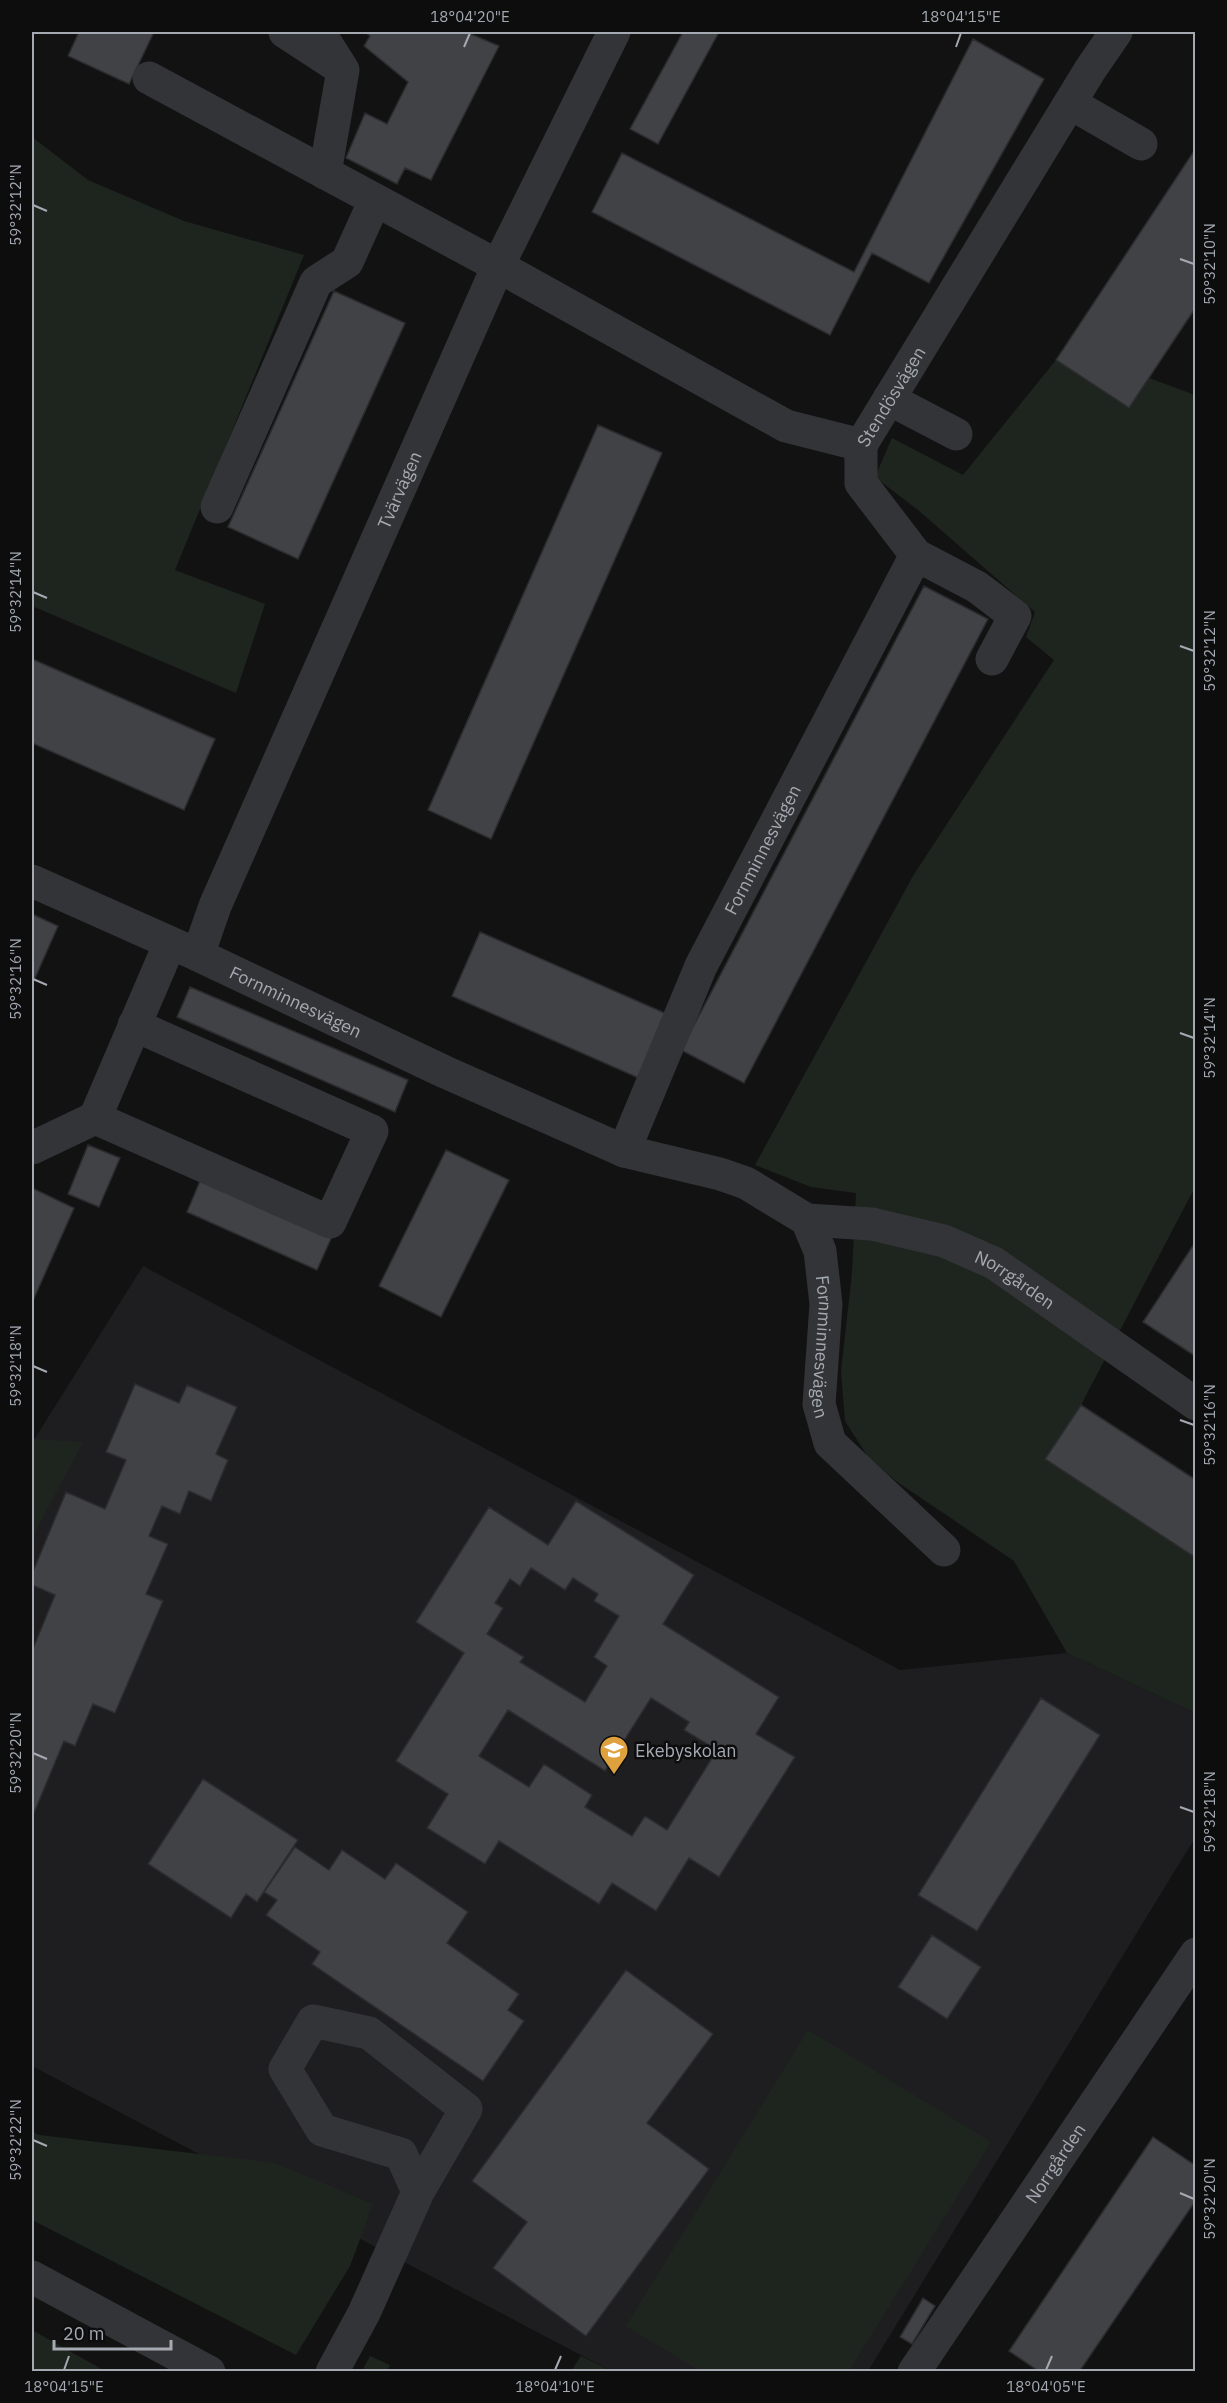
<svg xmlns="http://www.w3.org/2000/svg" width="1227" height="2403" viewBox="0 0 1227 2403" font-family="'IBM Plex Sans',sans-serif">
  <rect width="100%" height="100%" fill="#121213"/>
  <!-- built -->
  <path fill="#1e1e20" d="M143,1266L900,1670L1067,1653L1195,1713V1838L868,2371H611L32,2066V1443Z"/>
  <!-- green -->
  <path fill="#1e251f" d="M32,137L88,180L184,221L304,255L175,570L265,604L236,693L32,606Z
    M1056,360L1128,408L1149,378L1195,395V1187L1081,1405L1045,1459L1195,1558V1713L1067,1653L1014,1561L896,1481L868,1457L845,1421L841,1371L852,1273L856,1193L811,1187L755,1165L913,876L1054,660L1026,637L1035,612L918,510L875,477L892,438L963,475Z
    M32,1439L83,1442L32,1538Z
    M808,2030L991,2142L849,2371H700L626,2326Z
    M32,2131L39,2135L275,2163L373,2204L350,2266L296,2355L32,2220Z
    M32,2330L105,2371H32Z
    M370,2356L390,2365L387,2371H362Z
    M581,2356L611,2371H571Z"/>
  <!-- building -->
  <path fill="#414246" stroke="#2c2c2f" stroke-width="1.5" fill-rule="evenodd" d="M79,32H154L129,84L68,56Z
    M365,32H466L499,46L431,180L405,168L397,184L346,158L365,113L387,124L408,82L364,46L370,36Z
    M683,32H719L658,144L630,129Z
    M973,39L1044,79L929,283L872,253L830,335L592,212L622,153L854,272Z
    M1196,148V307L1129,408L1056,360Z
    M334,291L405,323L298,559L228,527Z
    M598,425L662,453L491,839L428,810Z
    M924,586L988,619L744,1083L681,1050Z
    M32,659L215,739L184,810L32,743Z
    M32,914L58,926L32,985Z
    M480,932L669,1015L641,1079L452,996Z
    M190,987L408,1080L395,1112L177,1017Z
    M88,1145L120,1158L99,1207L68,1194Z
    M446,1150L509,1180L441,1317L379,1286Z
    M203,1174L334,1232L317,1270L187,1212Z
    M32,1188L74,1208L32,1303Z
    M1196,1241V1356H1195L1143,1322Z
    M135,1384L179,1403L187,1385L237,1407L216,1454L228,1460L211,1501L189,1491L180,1514L162,1506L149,1536L168,1544L146,1594L163,1601L115,1713L93,1704L75,1746L64,1741L32,1818V1651L55,1595L32,1585V1574L66,1492L105,1509L126,1460L106,1452Z
    M1081,1405L1196,1480V1558L1045,1459Z
    M576,1501L694,1575L663,1624L779,1697L756,1734L795,1757L719,1877L689,1858L656,1911L612,1883L599,1904L499,1841L485,1864L427,1828L448,1794L396,1761L464,1653L416,1622L489,1507L548,1545ZM531,1568L565,1590L573,1578L598,1594L594,1601L619,1616L594,1657L607,1666L585,1702L520,1662L524,1657L487,1634L503,1608L495,1603L510,1579L520,1586ZM651,1698L689,1722L684,1730L717,1750L667,1830L645,1816L632,1836L585,1807L592,1795L544,1764L529,1787L479,1756L508,1710L605,1771Z
    M1041,1698L1100,1735L977,1931L918,1895Z
    M203,1779L298,1840L257,1902L246,1894L231,1918L148,1864Z
    M295,1847L329,1870L342,1850L385,1879L396,1863L468,1912L447,1943L519,1994L508,2010L524,2021L483,2081L312,1964L320,1952L266,1915L277,1900L264,1892Z
    M932,1935L981,1967L947,2019L898,1987Z
    M626,1970L713,2034L647,2123L709,2169L586,2336L493,2268L527,2222L472,2181Z
    M1153,2137L1196,2166V2200L1079,2372H1040L1009,2351Z
    M923,2298L935,2306L912,2344L900,2337Z"/>
  <g fill="none" stroke-linecap="round" stroke-linejoin="round">
    <!-- minor -->
    <g stroke="#333437" stroke-width="33">
      <path d="M285,32L334,64"/>
      <path d="M319,32L343,70L325,173"/>
      <path d="M149,78L498,266L786,426L861,445"/>
      <path d="M1070,103L1141,144"/>
      <path d="M889,399L956,434"/>
      <path id="s1" d="M861,445L1090,70L1116,32"/>
      <path d="M861,445V483L916,555L977,587L1015,616L992,659"/>
      <path d="M217,507L316,282L347,262L375,200"/>
      <path id="s2" d="M32,881L198,955L445,1072L624,1151L720,1174L746,1183L807,1220L820,1251L826,1304L819,1404L830,1443L944,1550"/>
      <path id="s3" d="M198,955L215,906L498,266L614,32"/>
      <path d="M95,1118L330,1222L372,1131L134,1025"/>
      <path d="M32,1148L95,1118L170,943"/>
      <path id="s4" d="M624,1151L701,966L916,555"/>
      <path id="s5" d="M807,1220L872,1224L944,1241L994,1263L1196,1404"/>
      <path d="M32,2277L209,2372"/>
      <path d="M332,2372L364,2313L418,2192L466,2109L369,2033L313,2021L285,2069L322,2130L401,2154L418,2192"/>
      <path id="s6" d="M914,2372L1196,1954"/>
    </g>
  </g>
  <!-- ticks -->
  <path fill="none" stroke="#a4a9b2" stroke-width="2" d="M464,47L470,33M956,47L961,33M33,205L47,211M1180,259L1194,264M33,592L47,598M1180,646L1194,651M33,979L47,985M1180,1033L1194,1038M33,1366L47,1372M1180,1420L1194,1425M33,1753L47,1759M1180,1807L1194,1812M33,2140L47,2146M1180,2193L1194,2199M64,2370L69,2356M555,2370L561,2356M1046,2370L1052,2356"/>
  <!-- icons -->
  <defs>
    <g id="school-pin" transform="scale(1.5)"><path d="M0 17L-7.5 6A9.5 9.5 0 1 1 7.5 6Z" fill="#dfa13d" stroke="#0d0d0e"/><path d="M0-5L7-2L0 1L-7-2ZM-4 1L0 2.5L4 1V4Q0 6-4 4Z" fill="#fff"/></g>
  </defs>
  <g fill-rule="evenodd">
    <use href="#school-pin" x="614" y="1750"/>
  </g>
  <g text-anchor="middle" dominant-baseline="central" stroke-width="5" stroke-linejoin="round" paint-order="stroke">
    <!-- street labels -->
    <g font-size="18" fill="#a4a9b2" stroke="#0d0d0e">
      <text stroke="none"><textPath href="#s1" startOffset="57">Stendösvägen</textPath></text>
      <text stroke="none"><textPath href="#s3" startOffset="507">Tvärvägen</textPath></text>
      <text stroke="none"><textPath href="#s4" startOffset="332">Fornminnesvägen</textPath></text>
      <text stroke="none"><textPath href="#s2" startOffset="290">Fornminnesvägen</textPath></text>
      <text stroke="none"><textPath href="#s5" startOffset="220">Norrgården</textPath></text>
      <text stroke="none"><textPath href="#s2" startOffset="978">Fornminnesvägen</textPath></text>
      <text stroke="none"><textPath href="#s6" startOffset="252">Norrgården</textPath></text>
    </g>
    <!-- poi labels -->
    <g font-size="18" fill="#a4a9b2" stroke="#0d0d0e" text-anchor="start">
      <text x="635" y="1750">Ekebyskolan</text>
    </g>
  </g>
  <!-- border -->
  <rect width="1227" height="2403" fill="none" stroke="#0d0d0e" stroke-width="66"/>
  <!-- scale -->
  <path d="M54 2340v9h117v-9" fill="none" stroke="#a4a9b2" stroke-width="3"/>
  <text x="63" y="2340" font-size="18" fill="#a4a9b2" stroke="#0d0d0e" stroke-width="4.5" paint-order="stroke">20 m</text>
  <rect x="33" y="33" width="1161" height="2337" fill="none" stroke="#a4a9b2" stroke-width="2"/>
  <g font-size="15" text-anchor="middle" fill="#a4a9b2">
    <text x="470" y="22">18°04'20"E</text>
    <text x="961" y="22">18°04'15"E</text>
    <text transform="translate(16 205) rotate(-90)" y="5">59°32'12"N</text>
    <text transform="translate(1210 264) rotate(-90)" y="5">59°32'10"N</text>
    <text transform="translate(16 592) rotate(-90)" y="5">59°32'14"N</text>
    <text transform="translate(1210 651) rotate(-90)" y="5">59°32'12"N</text>
    <text transform="translate(16 979) rotate(-90)" y="5">59°32'16"N</text>
    <text transform="translate(1210 1038) rotate(-90)" y="5">59°32'14"N</text>
    <text transform="translate(16 1366) rotate(-90)" y="5">59°32'18"N</text>
    <text transform="translate(1210 1425) rotate(-90)" y="5">59°32'16"N</text>
    <text transform="translate(16 1753) rotate(-90)" y="5">59°32'20"N</text>
    <text transform="translate(1210 1812) rotate(-90)" y="5">59°32'18"N</text>
    <text transform="translate(16 2140) rotate(-90)" y="5">59°32'22"N</text>
    <text transform="translate(1210 2199) rotate(-90)" y="5">59°32'20"N</text>
    <text x="64" y="2392">18°04'15"E</text>
    <text x="555" y="2392">18°04'10"E</text>
    <text x="1046" y="2392">18°04'05"E</text>
  </g>
</svg>
